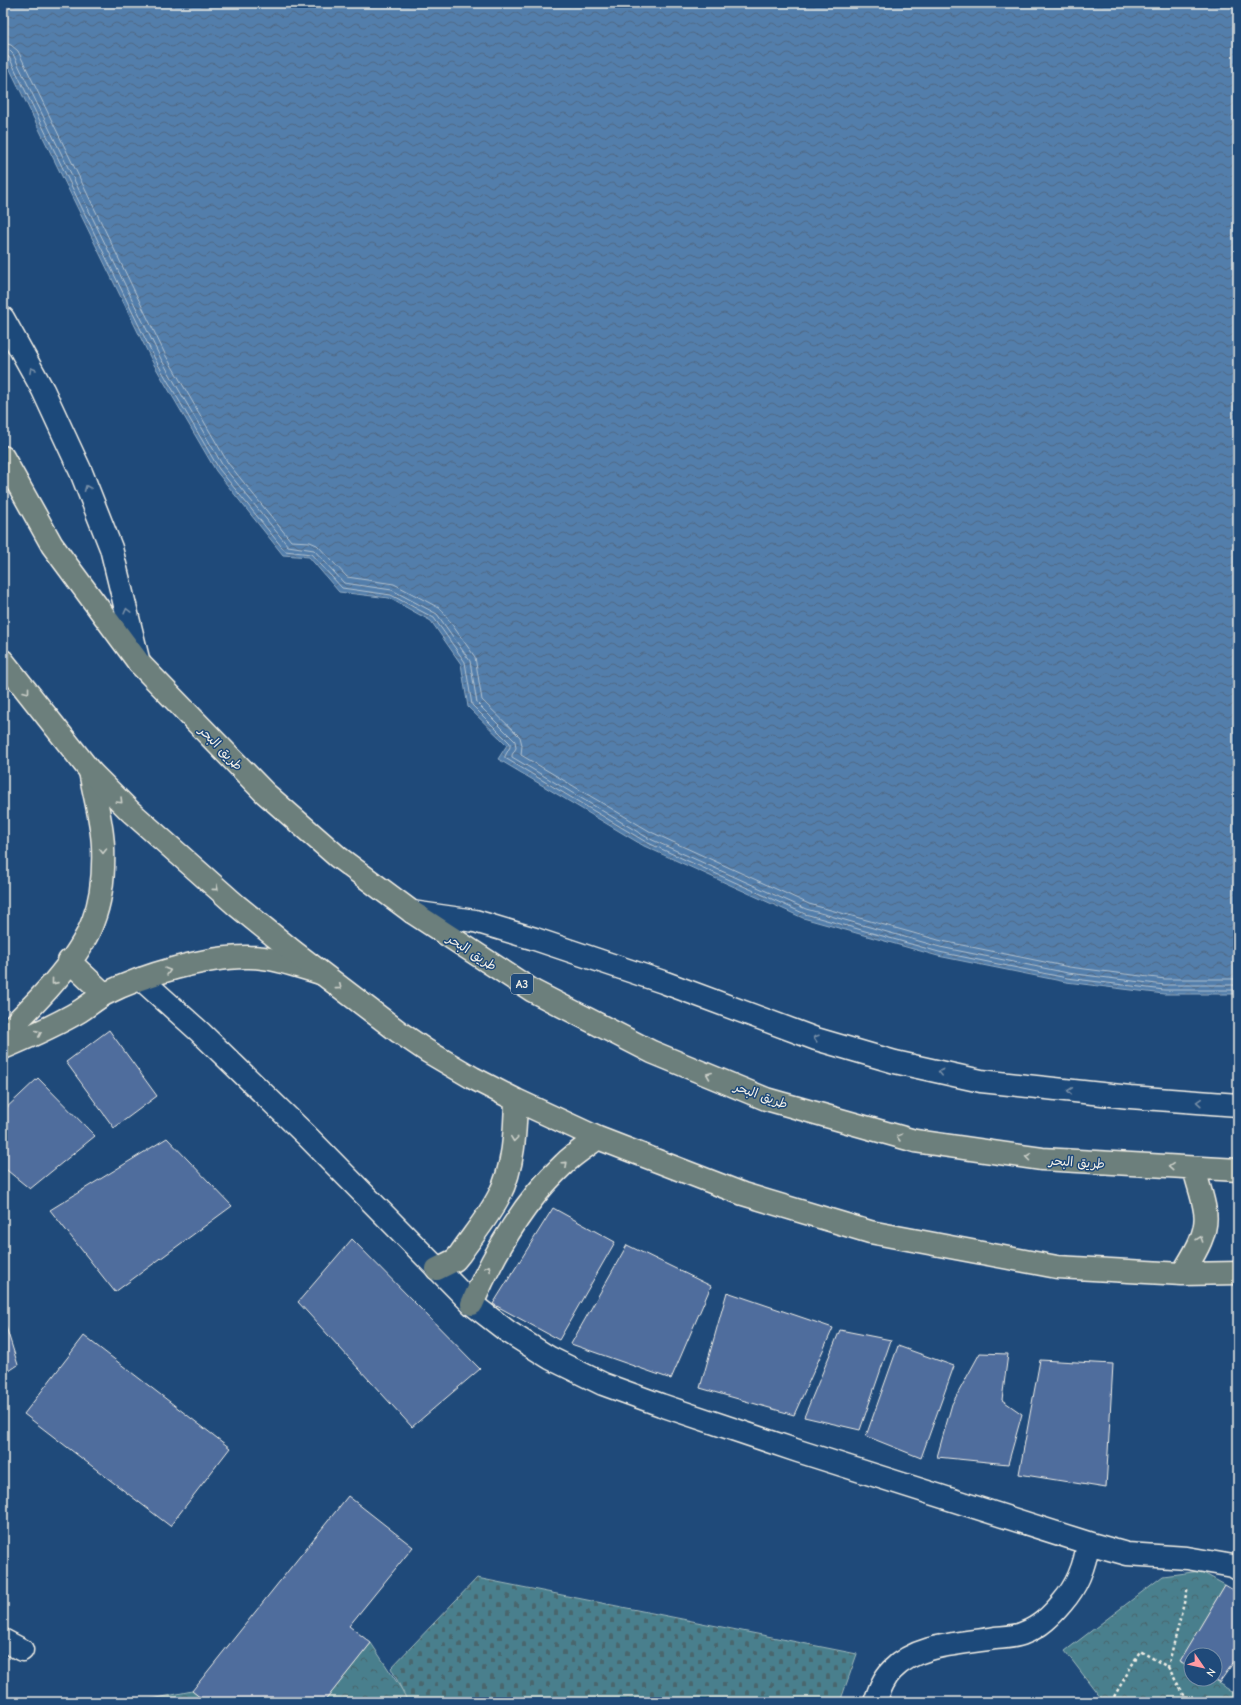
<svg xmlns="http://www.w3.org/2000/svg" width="1241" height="1705" viewBox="0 0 1241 1705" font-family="'Comic Neue','Playpen Sans Arabic',sans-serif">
  <defs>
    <pattern id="forest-crowns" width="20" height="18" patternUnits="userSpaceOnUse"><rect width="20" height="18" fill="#4a7f8d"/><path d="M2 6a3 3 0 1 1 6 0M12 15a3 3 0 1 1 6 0" fill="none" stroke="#4a666d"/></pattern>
    <pattern id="cemetery-stones" width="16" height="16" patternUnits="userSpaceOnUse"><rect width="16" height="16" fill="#4a7f8d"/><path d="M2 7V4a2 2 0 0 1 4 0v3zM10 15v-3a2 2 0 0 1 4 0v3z" fill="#4a666d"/></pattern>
    <pattern id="water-waves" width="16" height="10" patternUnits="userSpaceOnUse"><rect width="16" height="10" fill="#537eab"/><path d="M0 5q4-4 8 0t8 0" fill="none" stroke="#4f6883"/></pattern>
  </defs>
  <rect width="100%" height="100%" fill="#1f4a7a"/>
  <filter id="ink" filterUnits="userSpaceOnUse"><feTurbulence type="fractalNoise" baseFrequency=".025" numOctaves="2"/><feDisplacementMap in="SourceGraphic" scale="8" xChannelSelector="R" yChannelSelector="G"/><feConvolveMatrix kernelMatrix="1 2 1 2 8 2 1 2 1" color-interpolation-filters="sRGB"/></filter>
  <g filter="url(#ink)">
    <!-- forest -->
    <path fill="url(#forest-crowns)" stroke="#9fb8ba" d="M1200,1571L1225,1585L1180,1661L1191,1667V1679H1211L1238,1695V1702H1104L1065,1651L1163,1576Z
      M371,1643L410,1702H324Z
      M192,1691L206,1702H137Z"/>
    <!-- cemetery -->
    <path fill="url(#cemetery-stones)" stroke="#9fb8ba" d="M477,1578L857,1654L840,1702H408L391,1668Z"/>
    <!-- water -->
    <path fill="url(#water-waves)" stroke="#93acc3" d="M3,3H1238V994H1164L1066,982L938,956L803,918L644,846L498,759L507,745L468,707L461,664L431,621L389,598L339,592L309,557L283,555L216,471L153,363L3,55Z"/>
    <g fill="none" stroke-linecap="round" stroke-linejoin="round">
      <!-- shore -->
      <path stroke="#b4c3d0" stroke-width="1" d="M3,43L11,45L18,51L166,356L228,463L291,541L310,542L317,545L347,577L394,584L441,609L475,657L482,700L520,737L522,745L521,755L651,832L809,904L942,941L1069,967L1165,979H1238
        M3,49L9,50L13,54L161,359L223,466L288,546L314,550L344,583L392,590L437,614L470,661L477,703L515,741L516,748L512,755V757L648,838L806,909L940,947L1068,973L1165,985H1238
        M3,54L9,57L156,361L219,469L285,551L311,554L342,588L391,595L434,618L465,662L472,705L510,743V747L505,756V758L646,842L805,914L939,952L1067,978L1164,990H1238"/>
    </g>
    <!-- building -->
    <path fill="#506d9d" stroke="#f4f1e8" d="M109,1030L157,1096L114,1128L66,1062Z
      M38,1078L95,1136L30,1189L3,1167V1111Z
      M167,1138L232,1206L115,1292L50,1210Z
      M553,1208L615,1242L559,1340L493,1304Z
      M352,1239L480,1369L412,1427L298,1302Z
      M627,1245L711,1286L671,1379L571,1344Z
      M727,1292L833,1328L794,1415L700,1388Z
      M3,1317L18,1365L3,1375Z
      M840,1330L891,1340L860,1430L804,1417Z
      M84,1336L230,1448L170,1526L24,1414Z
      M898,1346L954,1366L921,1458L866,1436Z
      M980,1353L1008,1354L1002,1400L1022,1414L1008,1464L937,1457L952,1404Z
      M1040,1360L1113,1364L1106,1488L1019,1474Z
      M348,1496L413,1547L349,1626L371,1643L324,1702H206L192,1691Z
      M1225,1585L1238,1593V1656L1219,1683L1211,1679H1215V1655H1191V1668L1179,1662Z"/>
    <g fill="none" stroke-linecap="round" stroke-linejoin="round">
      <!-- street casing -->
      <g stroke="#f4f1e8" stroke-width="25">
        <path id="street" d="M3,318L43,390L81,472L111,548L139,663
          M412,912L475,921L535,939L663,982L816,1039L895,1062L981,1081L1130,1097L1238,1105
          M141,979L200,1032L306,1135L472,1304L507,1331L550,1358L603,1384L661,1405L798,1451L1088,1543C1085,1566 1077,1586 1062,1603C1051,1616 1040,1627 1024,1633C1016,1637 1004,1637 995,1638C961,1644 917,1644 892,1670C883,1679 879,1691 875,1702
          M1088,1543L1127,1554L1187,1558L1233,1566L1238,1569
          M3,1640L22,1650"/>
      </g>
      <!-- primary casing -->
      <g stroke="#f4f1e8" stroke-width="25">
        <path id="primary" d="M69,961L104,994
          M3,1035C33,1006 79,961 93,921C102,898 104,871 103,846C102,821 94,795 90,771
          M3,1048C29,1037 55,1026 80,1011C88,1006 96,999 105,994C143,975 207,956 249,957C273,957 297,966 320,973"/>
      </g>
      <!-- highway casing -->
      <g stroke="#f4f1e8" stroke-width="25">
        <path id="highway" d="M3,457L52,545L139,663L265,793L338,857L412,912L533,991L652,1052L766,1099L915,1141L1042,1159L1238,1170
          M3,661L90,771L130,811L236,905L294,952L399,1032L427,1051L473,1078L516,1100L598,1138L743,1194L870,1232L1057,1267L1182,1274L1238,1273
          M437,1269L455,1260L460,1254C473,1235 489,1216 499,1196C514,1167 515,1132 516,1100
          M1182,1274C1193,1256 1209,1233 1205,1211C1203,1196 1197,1182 1194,1168
          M472,1304C494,1253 523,1202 564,1164C574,1154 587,1146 598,1138"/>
      </g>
      <!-- path -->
      <path stroke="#f4f1e8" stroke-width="2.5" stroke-dasharray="3 3" stroke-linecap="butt" d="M1168,1667L1184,1695V1702
        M1111,1702L1140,1651L1168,1667L1188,1587"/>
      <!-- street -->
      <use href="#street" stroke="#1f4a7a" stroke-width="22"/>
      <!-- primary -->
      <use href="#primary" stroke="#6c7f7c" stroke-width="22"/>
      <!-- highway -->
      <use href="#highway" stroke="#6c7f7c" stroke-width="22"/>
    </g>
    <!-- one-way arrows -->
    <defs><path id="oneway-chevron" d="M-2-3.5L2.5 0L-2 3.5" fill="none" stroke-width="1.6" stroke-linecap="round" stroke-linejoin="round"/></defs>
    <g stroke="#748da6">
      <use href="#oneway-chevron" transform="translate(32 370) rotate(-119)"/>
      <use href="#oneway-chevron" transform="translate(87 488) rotate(-112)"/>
      <use href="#oneway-chevron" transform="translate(127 611) rotate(-104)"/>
      <use href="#oneway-chevron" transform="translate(816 1038) rotate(-162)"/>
      <use href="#oneway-chevron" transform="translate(941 1072) rotate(-167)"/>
      <use href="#oneway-chevron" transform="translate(1070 1091) rotate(-174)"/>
      <use href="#oneway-chevron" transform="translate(1199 1102) rotate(-176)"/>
    </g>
    <g stroke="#cbcfc8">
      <use href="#oneway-chevron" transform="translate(27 691) rotate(52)"/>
      <use href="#oneway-chevron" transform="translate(120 801) rotate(45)"/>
      <use href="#oneway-chevron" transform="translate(103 851) rotate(91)"/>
      <use href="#oneway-chevron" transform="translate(216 888) rotate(41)"/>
      <use href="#oneway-chevron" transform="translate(168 971) rotate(-16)"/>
      <use href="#oneway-chevron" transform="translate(54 982) rotate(129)"/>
      <use href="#oneway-chevron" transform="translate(339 987) rotate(37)"/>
      <use href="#oneway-chevron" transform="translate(39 1033) rotate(-24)"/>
      <use href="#oneway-chevron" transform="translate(709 1075) rotate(-158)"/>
      <use href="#oneway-chevron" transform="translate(899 1137) rotate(-164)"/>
      <use href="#oneway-chevron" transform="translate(514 1139) rotate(97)"/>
      <use href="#oneway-chevron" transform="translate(1028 1157) rotate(-172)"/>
      <use href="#oneway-chevron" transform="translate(565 1164) rotate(-42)"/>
      <use href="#oneway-chevron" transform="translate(1171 1167) rotate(-177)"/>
      <use href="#oneway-chevron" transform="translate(1200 1239) rotate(-71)"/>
      <use href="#oneway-chevron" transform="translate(488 1268) rotate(-62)"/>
    </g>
  </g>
  <g text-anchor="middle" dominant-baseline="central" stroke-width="3" stroke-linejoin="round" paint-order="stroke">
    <!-- shield labels -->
    <rect fill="#1f4a7a" stroke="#b4bfc7" stroke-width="1" x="511" y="974" width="22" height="20" rx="3"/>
    <g font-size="12" font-weight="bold" fill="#f4f1e8">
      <text x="522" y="984">A3</text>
    </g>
    <!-- street labels -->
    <g font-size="13" fill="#f4f1e8" stroke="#1f4a7a">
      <text transform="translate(221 748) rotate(46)">طريق البحر</text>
      <text transform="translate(472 952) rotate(33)">طريق البحر</text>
      <text transform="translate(761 1095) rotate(20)">طريق البحر</text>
      <text transform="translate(1077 1162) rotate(4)">طريق البحر</text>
    </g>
  </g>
  <!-- margin -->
  <rect width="1241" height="1705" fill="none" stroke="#1f4a7a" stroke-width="16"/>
  <rect x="8" y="8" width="1225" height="1689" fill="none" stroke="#f4f1e8" stroke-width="1.5" filter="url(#ink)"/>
  <!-- north arrow -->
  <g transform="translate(1203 1667) rotate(124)"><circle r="19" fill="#1f4a7a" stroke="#748da6"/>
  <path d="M0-3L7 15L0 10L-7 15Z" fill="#ff9aa2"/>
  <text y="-6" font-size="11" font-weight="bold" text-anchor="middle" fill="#f4f1e8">N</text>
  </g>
</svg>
